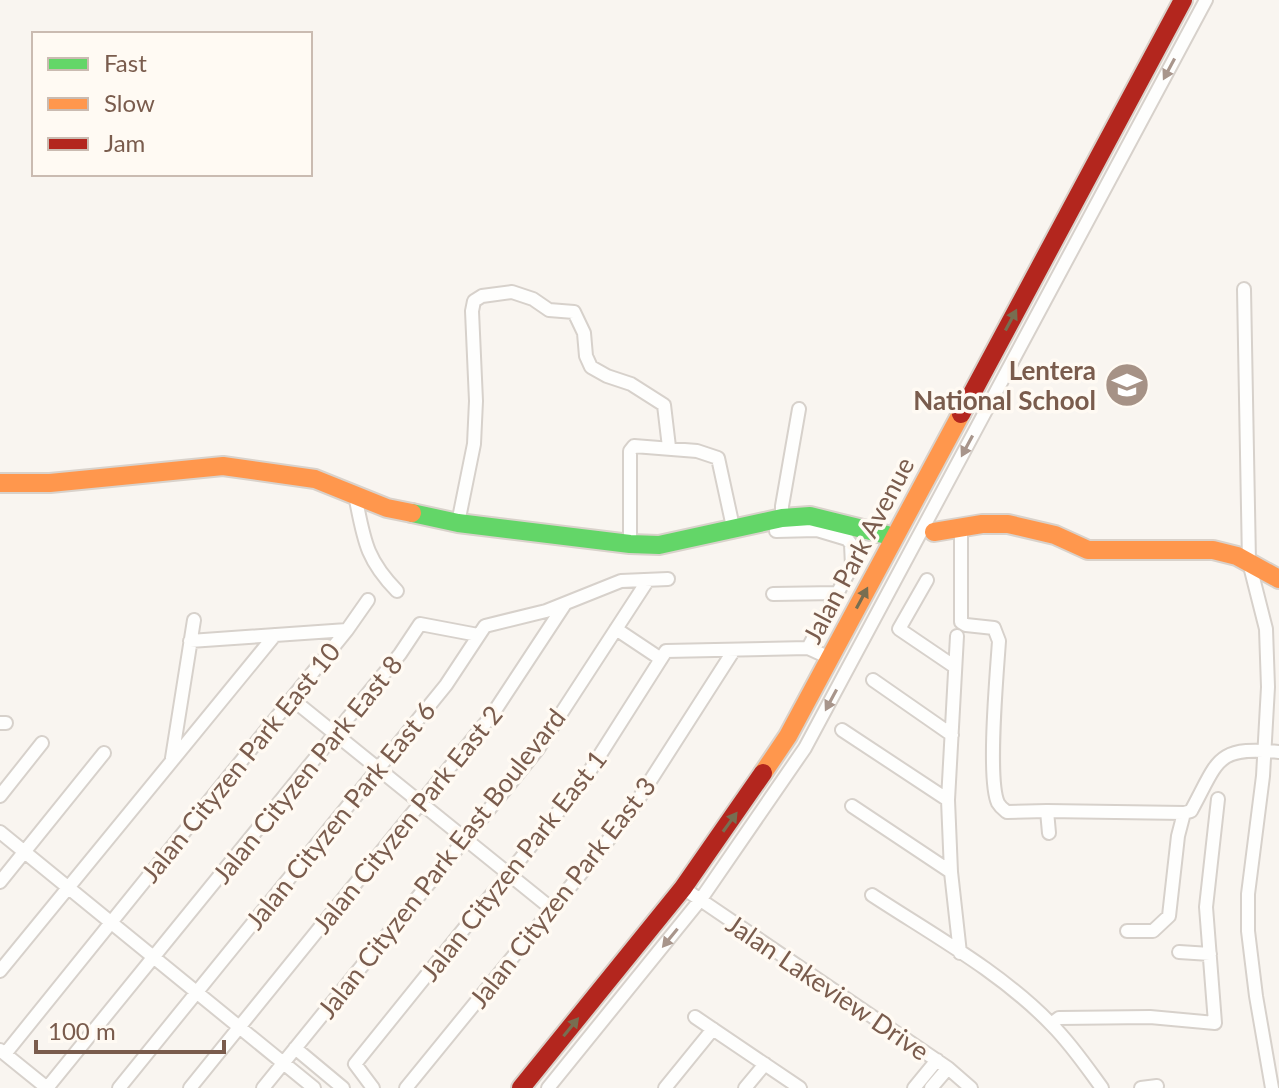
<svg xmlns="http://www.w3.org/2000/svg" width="1279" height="1088" viewBox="0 0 1279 1088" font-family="Lato,sans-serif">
  <rect width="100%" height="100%" fill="#f9f5f0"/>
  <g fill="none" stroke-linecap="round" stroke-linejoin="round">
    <!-- street casing -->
    <g stroke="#d7d1cb" stroke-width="16">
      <path id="street" d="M1244,289L1249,562L1266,629L1268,687L1263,776L1248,894V931L1256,996L1272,1088
        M355,495C364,539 365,558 397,591
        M782,518V506L799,409
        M458,523L474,444L476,401L472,311L474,301L482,296L512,292L533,299L549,310L574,312L584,333L586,356L591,367L607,376L631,384L664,405L669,447
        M961,527V622L966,625L994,628L999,641C997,672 987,779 998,803C1001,808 1003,809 1007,812L1047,811L1049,833
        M776,531L817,530L847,539L851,544L852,566L808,648
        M630,544V451L634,446L697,451L718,458L733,527
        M927,580L899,629L955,667
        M773,594L837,593
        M616,629L661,659
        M957,636L948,800L951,872L960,953
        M190,641L347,630
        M873,680L952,735
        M292,699L552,909
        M0,723H6
        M842,730L948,800
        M172,758L194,620
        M0,796L42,743
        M852,806L951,872
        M1047,811L1184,813L1191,811C1219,760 1215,746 1279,752
        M0,832L314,1088
        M0,882L104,753
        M683,888L948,1068L971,1088
        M872,895C933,935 1001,972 1052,1025C1071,1044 1086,1066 1102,1088
        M1127,931H1153L1169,916L1178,836L1184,813
        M1179,952L1210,954
        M0,971L275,635
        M695,1017L800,1088
        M1051,1024L1059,1018L1150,1017L1215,1023L1206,907L1218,799
        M295,1048L343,1088
        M0,1050L47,1088
        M5,1054L347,630L368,600
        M47,1088L400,654L420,624L478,635
        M119,1088L446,685L485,626L546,611L621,581L668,579
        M190,1088L492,715L565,604
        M263,1088L538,749L648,580
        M373,1088L355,1064L584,780L666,651L808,648L830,658
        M406,1088L627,817L734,650
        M548,1088L701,899L805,748L1206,0
        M665,1088L713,1029
        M745,1088L765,1064
        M914,1088L937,1060
        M931,1088L948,1068
        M1141,1088L1157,1086"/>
    </g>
    <!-- fast casing -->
    <g stroke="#d9d2cb" stroke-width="22">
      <path id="fast" d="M412,513L458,523L630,544L659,545L782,518L810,516L887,535"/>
    </g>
    <!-- slow casing -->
    <g stroke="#d9d2cb" stroke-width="22">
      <path id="slow" d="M0,483H50L223,466L315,479L387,508L412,513
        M934,532L982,524H1008L1055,535L1088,550H1213L1237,556L1279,579
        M763,773L788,736L961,414"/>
    </g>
    <!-- jam casing -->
    <g stroke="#d9d2cb" stroke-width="22">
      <path id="jam" d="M961,414L1183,0
        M521,1088L683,888L763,773"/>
    </g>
    <!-- street -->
    <use href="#street" stroke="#fefefd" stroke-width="12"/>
    <!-- fast -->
    <use href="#fast" stroke="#63d668" stroke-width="18"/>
    <!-- slow -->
    <use href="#slow" stroke="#ff974d" stroke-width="18"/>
    <!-- jam -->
    <use href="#jam" stroke="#b3261e" stroke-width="18"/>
  </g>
  <!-- one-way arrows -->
  <defs><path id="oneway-solid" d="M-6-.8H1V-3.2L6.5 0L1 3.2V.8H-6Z" transform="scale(2)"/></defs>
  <g fill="#a8958b">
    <use href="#oneway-solid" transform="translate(1169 69) rotate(118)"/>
    <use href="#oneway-solid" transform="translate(967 446) rotate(118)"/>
    <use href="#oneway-solid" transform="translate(831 700) rotate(118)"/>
    <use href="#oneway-solid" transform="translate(670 938) rotate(129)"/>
  </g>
  <g fill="#776e51">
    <use href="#oneway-solid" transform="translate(1011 320) rotate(-62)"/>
    <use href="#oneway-solid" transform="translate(862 598) rotate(-62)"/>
    <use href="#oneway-solid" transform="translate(730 822) rotate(-54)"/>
    <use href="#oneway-solid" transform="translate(571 1027) rotate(-51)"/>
  </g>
  <!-- icons -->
  <defs>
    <g id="school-disc" transform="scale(2.3)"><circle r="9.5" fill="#a69286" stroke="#fffaf3"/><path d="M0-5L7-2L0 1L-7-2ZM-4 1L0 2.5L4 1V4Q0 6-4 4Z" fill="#fff"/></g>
  </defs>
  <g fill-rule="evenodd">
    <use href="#school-disc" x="1127" y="385"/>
  </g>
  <g text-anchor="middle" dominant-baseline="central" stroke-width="7" stroke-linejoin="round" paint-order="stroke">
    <!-- poi labels -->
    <g font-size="26" font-weight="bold" fill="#7a5c4d" stroke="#fffaf3" text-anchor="end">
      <text x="1096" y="370">Lentera<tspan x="1096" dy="30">National School</tspan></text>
    </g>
    <!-- street labels -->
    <g font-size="26" fill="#7a5c4d" stroke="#fffaf3">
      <text transform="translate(858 550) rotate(-62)">Jalan Park Avenue</text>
      <text transform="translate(240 762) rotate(-51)">Jalan Cityzen Park East 10</text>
      <text transform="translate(307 769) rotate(-51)">Jalan Cityzen Park East 8</text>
      <text transform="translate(340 815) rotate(-51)">Jalan Cityzen Park East 6</text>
      <text transform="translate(407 819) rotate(-51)">Jalan Cityzen Park East 2</text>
      <text transform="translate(441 863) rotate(-52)">Jalan Cityzen Park East Boulevard</text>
      <text transform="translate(513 865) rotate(-52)">Jalan Cityzen Park East 1</text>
      <text transform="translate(562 892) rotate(-52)">Jalan Cityzen Park East 3</text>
      <text transform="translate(828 987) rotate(34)">Jalan Lakeview Drive</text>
    </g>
  </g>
  <!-- legend -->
  <rect x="32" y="32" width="280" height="144" fill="#fffaf3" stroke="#cabbb1" stroke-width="2"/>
  <rect x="48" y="58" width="40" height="12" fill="#63d668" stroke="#cabbb1" stroke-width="2"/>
  <text x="104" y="72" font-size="24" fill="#7a5c4d">Fast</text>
  <rect x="48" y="98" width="40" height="12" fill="#ff974d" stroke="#cabbb1" stroke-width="2"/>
  <text x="104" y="112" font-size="24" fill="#7a5c4d">Slow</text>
  <rect x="48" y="138" width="40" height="12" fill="#b3261e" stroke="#cabbb1" stroke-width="2"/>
  <text x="104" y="152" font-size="24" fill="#7a5c4d">Jam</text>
  <!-- scale -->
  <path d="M36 1040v12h188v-12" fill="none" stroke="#7a5c4d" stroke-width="4"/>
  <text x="48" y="1040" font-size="24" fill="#7a5c4d" stroke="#fffaf3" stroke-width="6" paint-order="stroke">100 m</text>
</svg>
